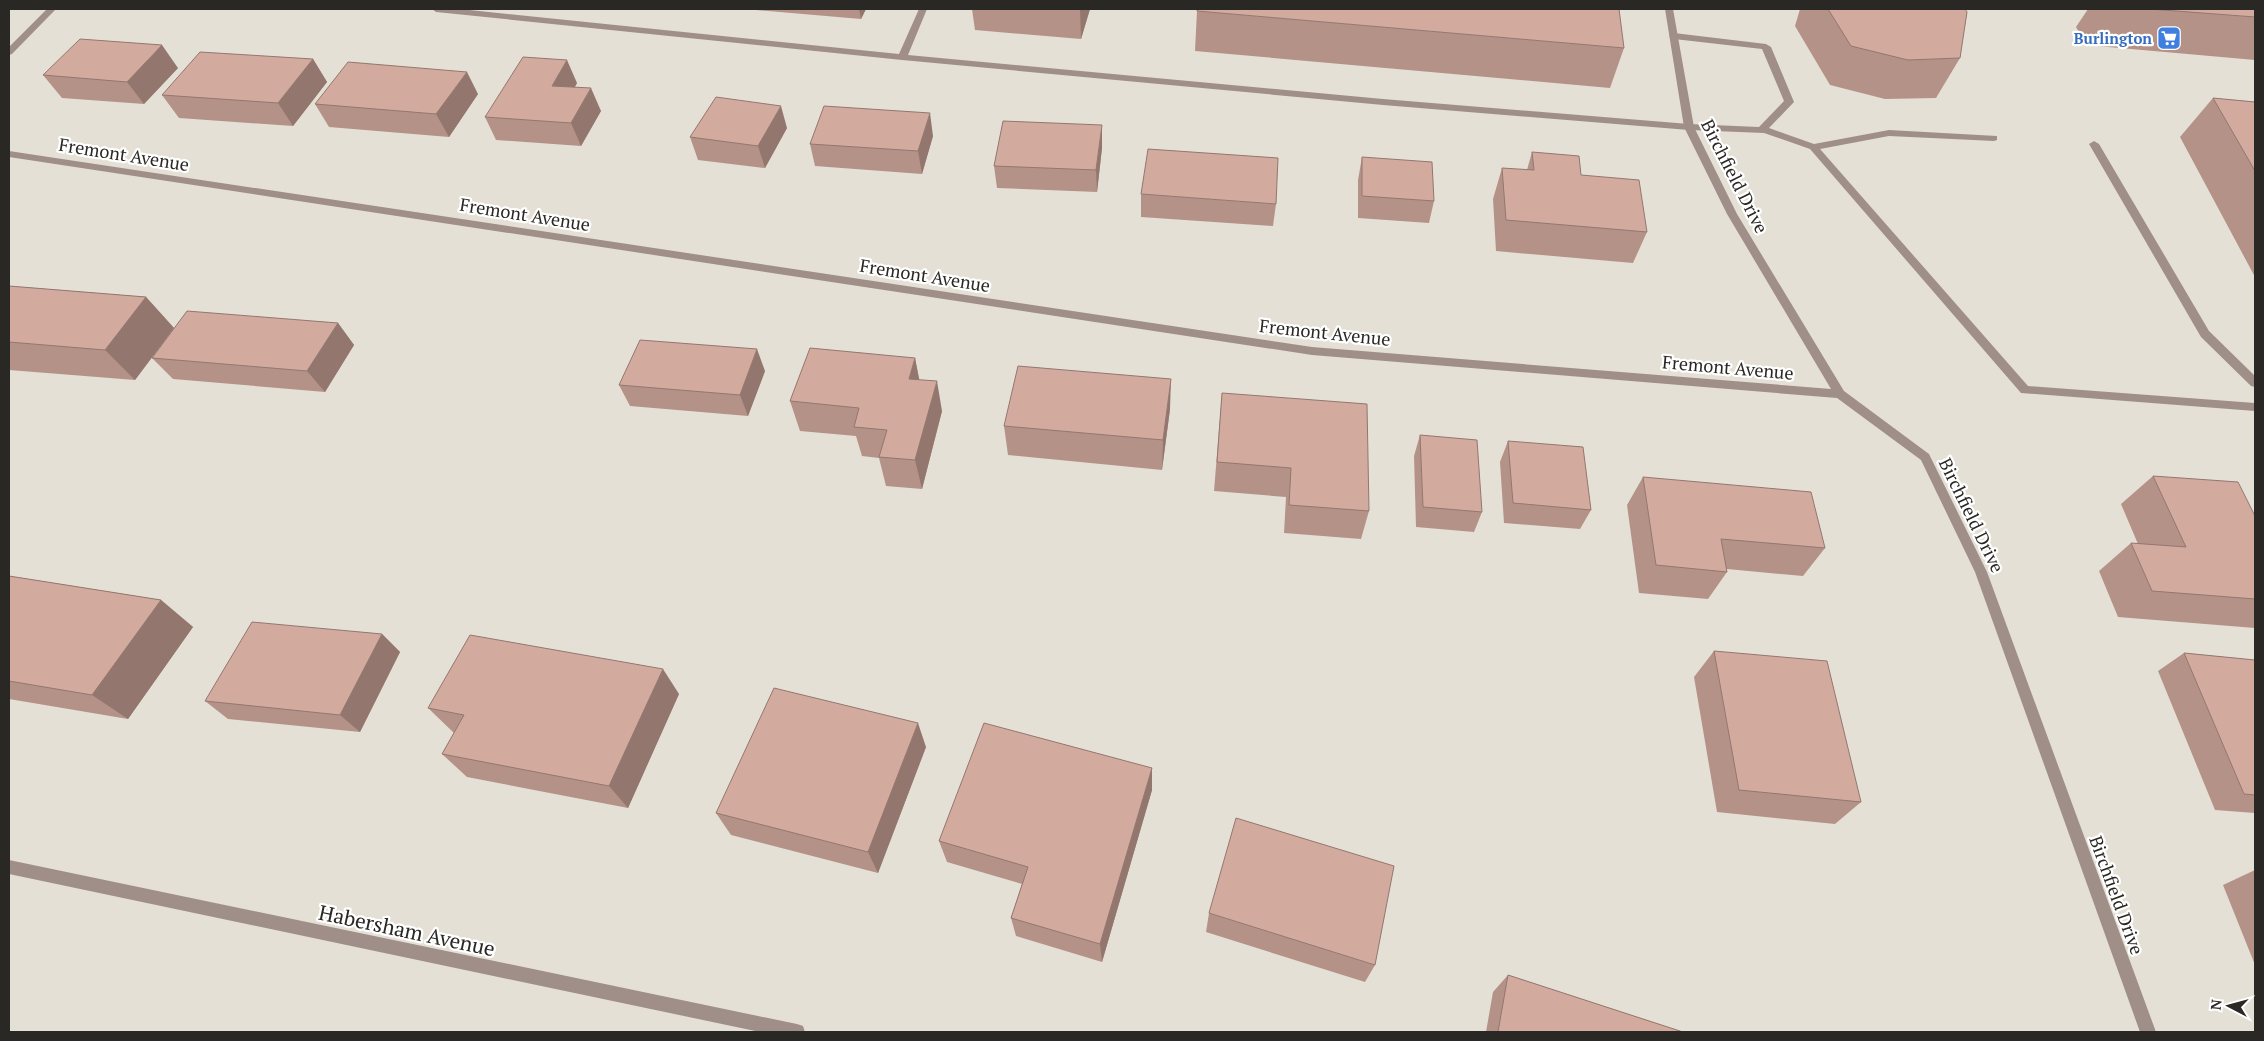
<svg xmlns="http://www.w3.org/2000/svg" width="2264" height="1041" viewBox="0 0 2264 1041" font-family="'PT Serif',serif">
  <rect width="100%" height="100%" fill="#e5e0d6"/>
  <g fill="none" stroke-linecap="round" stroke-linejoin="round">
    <!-- service -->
    <path fill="#a08f88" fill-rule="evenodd" d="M432,9H460L899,54L919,9H927L908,55L1383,99L1689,124L1759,127L1784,101L1762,49L1674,39L1669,36L1674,33L1766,44L1771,47L1794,102L1769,128L1814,144L1889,130L1997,136V140L1994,141L1889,136L1820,149L2028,386L2255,403V411L2021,393L1810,149L1764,133L1689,130L1383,105L902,60L436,12Z
      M2094,141L2099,144L2209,331L2255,376V387L2251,386L2201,337L2089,144Z"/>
    <!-- minor -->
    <path fill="#a08f88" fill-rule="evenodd" d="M47,9H56L12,54L9,55V47Z
      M1665,9H1673L1694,127L1737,214L1844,391L1929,454L1987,572L2156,1032H2140L1975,572L1921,460L1837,398L1312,355L9,157V151L1312,347L1831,389L1727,214L1684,127Z
      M9,860L797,1024L803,1026L805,1032H760L9,874Z"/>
  </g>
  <!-- wall -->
  <path fill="#b59288" d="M744,9H866L861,19Z
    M972,9H1090L1081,39L975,30Z
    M1800,9H1965L1960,58L1936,98L1885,99L1830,85L1795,26Z
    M2088,9H2255V60L2086,45L2076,27Z
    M1197,11L1624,48L1610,88L1195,51Z
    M313,59L327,82L293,126L179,118L162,95Z
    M178,68L144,104L62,98L43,75Z
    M577,83L575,87L601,111L581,146L496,140L485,117Z
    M478,94L449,137L329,127L315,104Z
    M2213,98L2255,102V277L2180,137Z
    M787,128L765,168L698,160L690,137Z
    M933,136L922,174L815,166L810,144Z
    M1102,148L1097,192L997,188L994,166Z
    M1532,152L1581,175L1647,232L1633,263L1496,251L1493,199L1502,168L1527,170Z
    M1362,157L1434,201L1429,223L1358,218V180Z
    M1141,194L1276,204L1273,226L1141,217Z
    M9,286L146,297L174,328L135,380L9,370Z
    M338,323L354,345L325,392L173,379L152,358Z
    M915,358L919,380L942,411L922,489L886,486L879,458L862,456L856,436L800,431L790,401Z
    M765,371L748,416L630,406L619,385Z
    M1222,393L1369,511L1361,539L1284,533L1286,497L1214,491Z
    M1170,409L1162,470L1008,455L1004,426Z
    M1420,435L1482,512L1474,532L1416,527L1414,456Z
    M1508,441L1591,510L1580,529L1504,523L1500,462Z
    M2153,476L2255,516V628L2118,617L2099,571L2131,543L2138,544L2121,504Z
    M1643,477L1825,548L1803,576L1727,569V572L1708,599L1639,593L1627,505Z
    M9,576L161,600L193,627L128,719L9,699Z
    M382,634L400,652L360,732L228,719L205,701Z
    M1714,651L1861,802L1835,824L1717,812L1694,677Z
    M2184,653L2255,660V813L2215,810L2158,671Z
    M679,694L628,808L467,777L442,754L454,733L428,708Z
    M926,747L878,873L731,835L716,813Z
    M1152,768V790L1102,962L1016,936L1011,918L1022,884L947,862L939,841Z
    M2255,870V965L2223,885Z
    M1209,913L1375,965L1365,982L1206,932Z
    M1508,975L1683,1032H1486L1493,992Z"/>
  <!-- shaded-wall -->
  <path fill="#93776f" d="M859,9H866L861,19Z
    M1080,9H1090L1081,39Z
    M162,45L178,68L144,104L127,82Z
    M313,59L327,82L293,126L278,103Z
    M567,60L577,83L562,108L552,86Z
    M467,72L478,94L449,137L436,114Z
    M591,88L601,111L581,146L571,123Z
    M781,106L787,128L765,168L758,146Z
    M930,113L933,136L922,174L918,151Z
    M1102,125V148L1097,192L1096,170Z
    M146,297L174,328L135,380L105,350Z
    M338,323L354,345L325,392L307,371Z
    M757,349L765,371L748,416L740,395Z
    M915,358L921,388L909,379Z
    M1171,379L1170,409L1162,470L1163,440Z
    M937,381L942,411L922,489L915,460Z
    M161,600L193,627L128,719L92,695Z
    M382,634L400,652L360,732L340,715Z
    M663,669L679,694L628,808L609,786Z
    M918,723L926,747L878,873L868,852Z
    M1152,768V790L1102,962L1100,944Z"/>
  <!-- building -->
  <path fill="#d2aa9e" stroke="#93776f" d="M1197,9H1619L1624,48L1197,11Z
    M1828,9H1965L1967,12L1960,58L1908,60L1851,46Z
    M2150,9H2255V17Z
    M80,39L162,45L127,82L43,75Z
    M200,52L313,59L278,103L162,95Z
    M523,57L567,60L552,86L591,88L571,123L485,117Z
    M348,62L467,72L436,114L315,104Z
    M716,97L781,106L758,146L690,137Z
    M2213,98L2255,102V171Z
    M824,106L930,113L918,151L810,144Z
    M1003,121L1102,125L1096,170L994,166Z
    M1148,149L1278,158L1276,204L1141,194Z
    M1532,152L1579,156L1581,175L1639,180L1647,232L1506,220L1502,168L1534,170Z
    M1362,157L1432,162L1434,201L1362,196Z
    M9,286L146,297L105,350L9,342Z
    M187,311L338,323L307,371L152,358Z
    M640,340L757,349L740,395L619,385Z
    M810,348L915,358L909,379L937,381L915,460L879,457L887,430L854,427L859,408L790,401Z
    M1018,366L1171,379L1163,440L1004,426Z
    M1222,393L1367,404L1369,511L1289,505L1291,468L1217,462Z
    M1420,435L1477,440L1482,512L1423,507Z
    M1508,441L1583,447L1591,510L1513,503Z
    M2153,476L2238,482L2255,516V599L2152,591L2131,543L2186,547Z
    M1643,477L1811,492L1825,548L1721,539L1727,572L1656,565Z
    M9,576L161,600L92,695L9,681Z
    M252,622L382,634L340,715L205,701Z
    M470,635L663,669L609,786L442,754L464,715L428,708Z
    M1714,651L1827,661L1861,802L1739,790Z
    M2184,653L2255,660V795L2244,794Z
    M774,688L918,723L868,852L716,813Z
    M984,723L1152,768L1100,944L1011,918L1028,867L939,841Z
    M1236,818L1394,866L1375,965L1209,913Z
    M1508,975L1683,1032H1498Z"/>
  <!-- icons -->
  <defs>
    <g id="supermarket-square" transform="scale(1.25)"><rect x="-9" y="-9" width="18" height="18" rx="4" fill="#3f7fe0" stroke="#fff"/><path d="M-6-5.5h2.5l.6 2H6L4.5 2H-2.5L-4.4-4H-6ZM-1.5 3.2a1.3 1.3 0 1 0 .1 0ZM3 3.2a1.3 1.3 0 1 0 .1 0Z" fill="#fff"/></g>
  </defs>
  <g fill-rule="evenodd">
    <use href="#supermarket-square" x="2169" y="38"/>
  </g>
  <g text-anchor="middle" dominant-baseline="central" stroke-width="4.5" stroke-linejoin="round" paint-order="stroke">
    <!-- far-shop labels -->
    <g font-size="15" font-weight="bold" fill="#366cbe" stroke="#fff" text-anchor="end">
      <text x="2152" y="38">Burlington</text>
    </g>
    <!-- street labels -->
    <g font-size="18" fill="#2a2824" stroke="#fff">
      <text transform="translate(124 154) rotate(9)">Fremont Avenue</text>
      <text transform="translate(1735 176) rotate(63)">Birchfield Drive</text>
      <text transform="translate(525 214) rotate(9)">Fremont Avenue</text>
      <text transform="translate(925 275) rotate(9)">Fremont Avenue</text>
      <text transform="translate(1325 332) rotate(6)">Fremont Avenue</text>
      <text transform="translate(1728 367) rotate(5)">Fremont Avenue</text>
      <text transform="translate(1972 515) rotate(64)">Birchfield Drive</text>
      <text transform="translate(2117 895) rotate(70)">Birchfield Drive</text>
    </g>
    <!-- near-street labels -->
    <g font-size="21" fill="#2a2824" stroke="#fff">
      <text transform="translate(407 930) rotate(12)">Habersham Avenue</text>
    </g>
  </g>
  <!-- border -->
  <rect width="2264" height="1041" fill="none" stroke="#2a2824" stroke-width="20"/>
  <!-- north arrow -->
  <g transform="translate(2229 1006) rotate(276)" stroke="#ffffff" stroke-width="4" paint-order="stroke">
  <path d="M0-4L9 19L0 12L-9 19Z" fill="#2a2824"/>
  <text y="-8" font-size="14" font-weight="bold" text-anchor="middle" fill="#2a2824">N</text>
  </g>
</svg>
